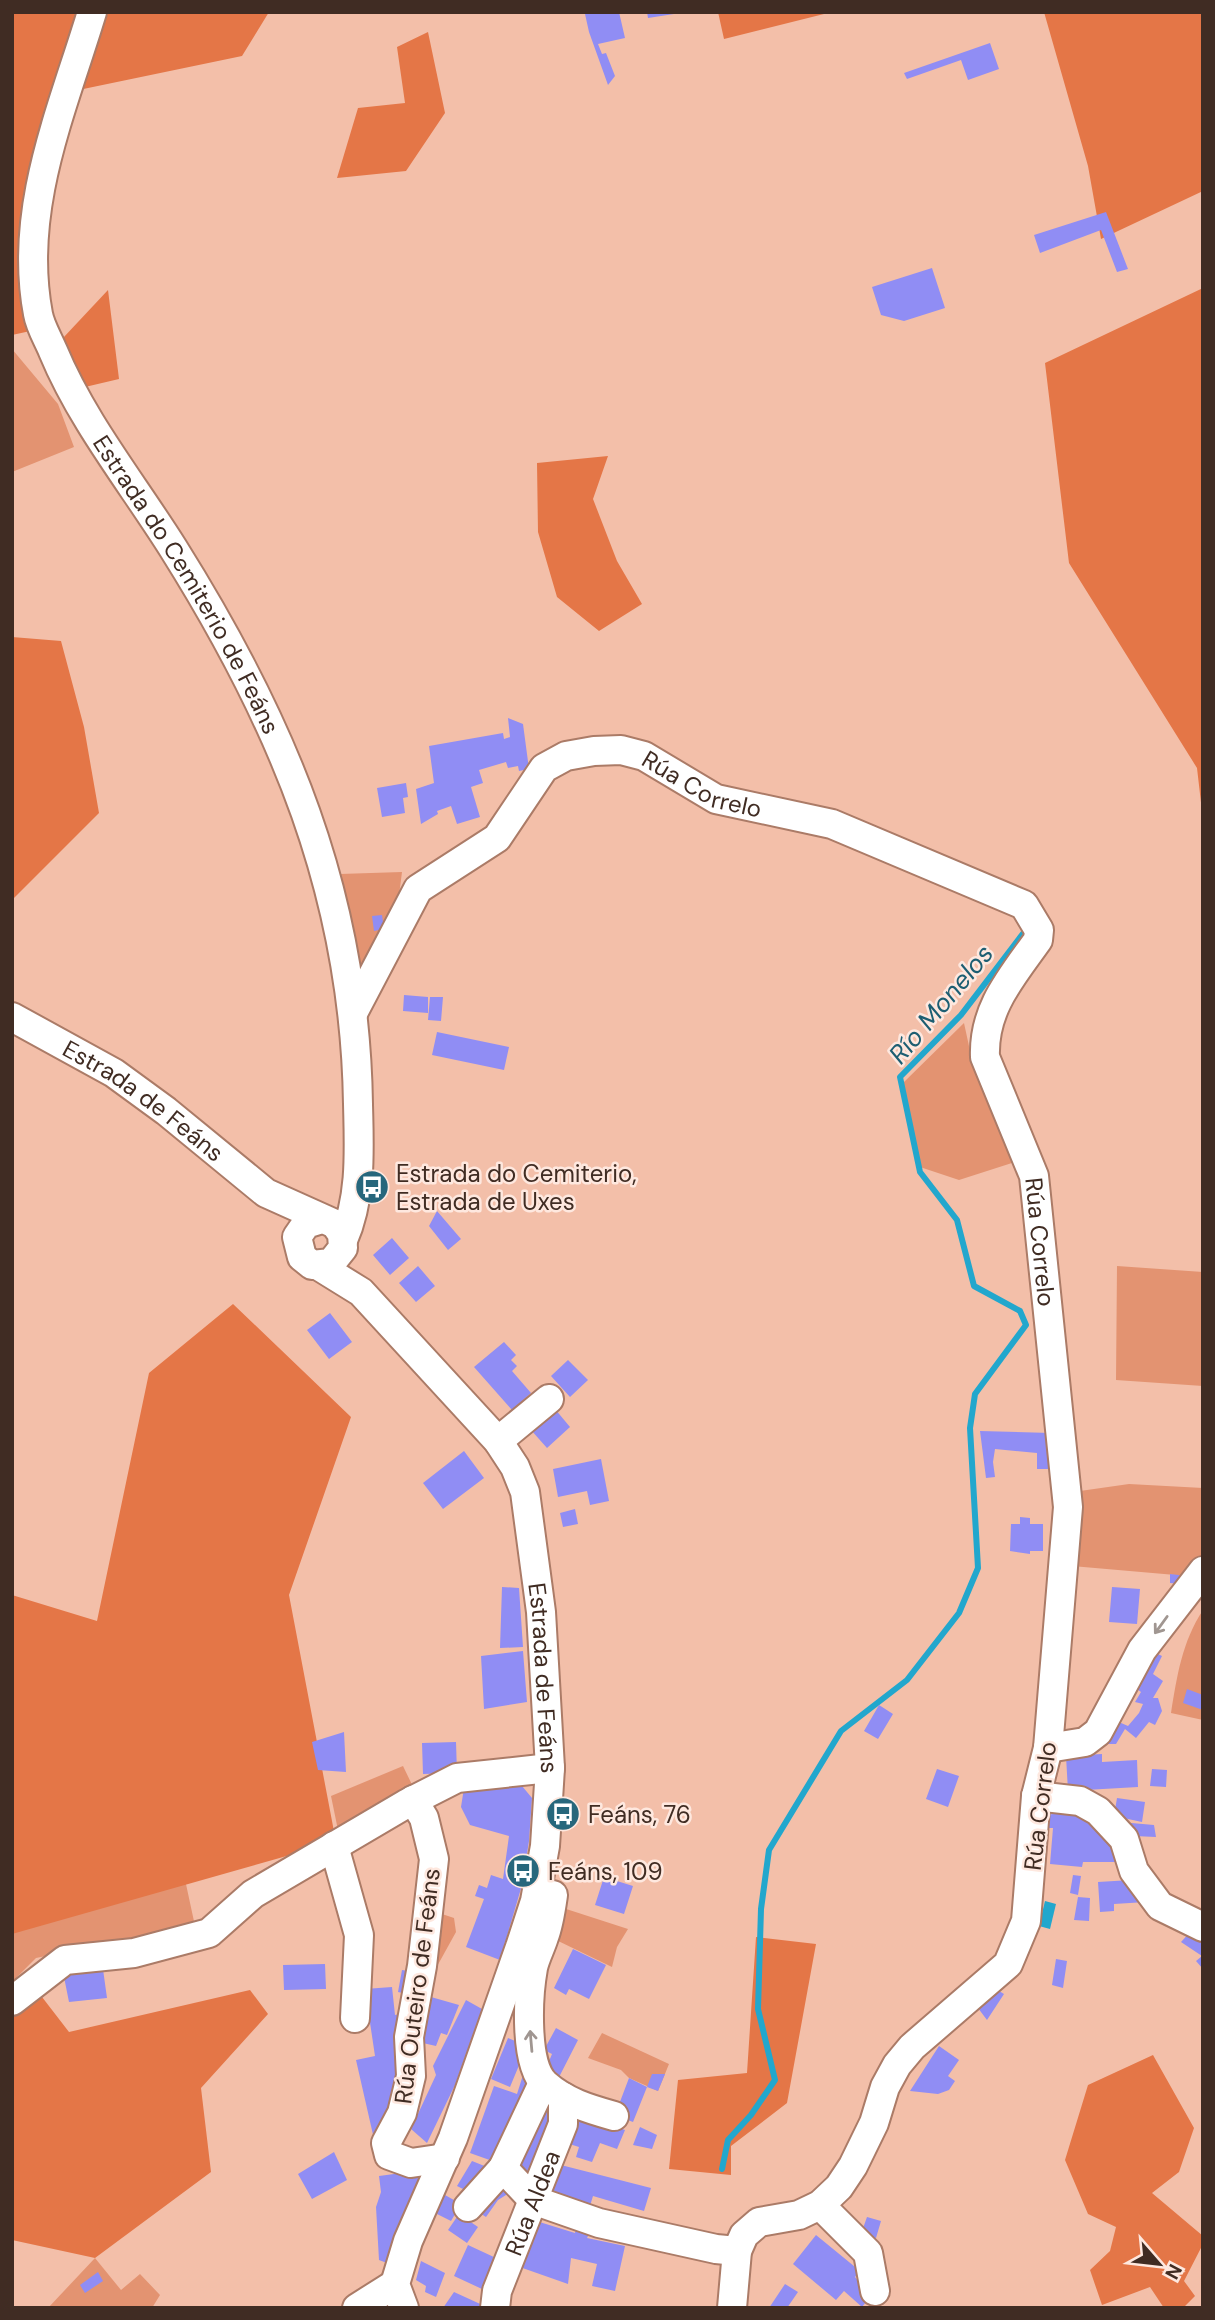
<svg xmlns="http://www.w3.org/2000/svg" width="1215" height="2320" viewBox="0 0 1215 2320" font-family="'DM Sans',sans-serif">
  <rect width="100%" height="100%" fill="#f3bfa9"/>
  <!-- green -->
  <path fill="#e39371" d="M12,349L58,404L74,447L12,472Z
    M402,872L397,911L363,978L340,874Z
    M964,1023L972,1060L1015,1162L959,1180L917,1166L903,1083Z
    M1117,1266L1203,1272V1386L1116,1380Z
    M1129,1484L1203,1488V1557L1187,1576L1072,1566L1073,1492Z
    M1203,1610V1720L1171,1713C1177,1676 1182,1642 1203,1610Z
    M403,1766L416,1793L339,1835L331,1796Z
    M175,1833L195,1926L36,1958L12,1982V1890Z
    M560,1907L628,1929L617,1947L612,1967L552,1938Z
    M433,1911L454,1918L456,1932L430,1979Z
    M602,2033L669,2064L658,2091L629,2078L621,2070L588,2058Z
    M95,2258L121,2290L140,2274L160,2295L152,2308H48Z"/>
  <!-- forest -->
  <path fill="#e47647" d="M12,12H269L242,56L64,93L35,330L12,335Z
    M718,12H832L724,39Z
    M1044,12H1203V191L1101,239L1088,166Z
    M428,32L445,113L406,171L337,178L358,108L405,103L397,47Z
    M1203,288V820L1197,768L1069,563L1045,363Z
    M108,290L119,379L85,387L63,338Z
    M608,456L593,499L617,561L642,604L599,631L557,597L538,532L537,463Z
    M12,637L61,641L84,727L99,813L12,900Z
    M233,1304L351,1417L289,1595L336,1842L12,1934V1595L97,1621L149,1373Z
    M756,1937L816,1944L787,2103L731,2146V2175L669,2169L678,2080L747,2073Z
    M250,1990L268,2014L201,2088L211,2172L95,2258L12,2240V2015L42,1997L69,2032Z
    M1153,2055L1194,2128L1179,2172L1152,2193L1203,2236V2244L1184,2281L1195,2296L1183,2308H1164L1150,2287L1102,2305L1090,2270L1110,2251L1116,2227L1088,2214L1065,2160L1088,2085Z"/>
  <!-- water -->
  <path fill="#22a7cd" d="M1045,1901L1056,1904L1050,1929L1039,1926Z"/>
  <g fill="none" stroke-linecap="round" stroke-linejoin="round">
    <!-- stream -->
    <path stroke="#22a7cd" stroke-width="6" d="M722,2169L728,2140L751,2115L775,2080L758,2009L761,1909L769,1850L841,1731L907,1680L959,1613L978,1568L970,1428L975,1394L1026,1325L1020,1311L974,1286L957,1220L920,1172L900,1077L961,1015L1025,931"/>
  </g>
  <!-- building -->
  <path fill="#908df4" d="M591,12H619L625,38L598,44L602,54L606,53L615,76L608,85L589,32L585,14Z
    M647,12H673L674,14L648,18Z
    M990,43L999,69L968,80L961,60L907,79L904,73Z
    M1106,212L1128,269L1117,272L1101,230L1040,253L1034,235Z
    M932,268L945,308L904,321L881,315L872,287Z
    M508,718L523,724L529,769L519,771L518,766L508,768L506,762L479,770L483,783L471,787L480,817L457,824L451,806L437,811L438,814L421,824L416,789L434,783L429,746L503,733L504,739L510,737Z
    M406,783L408,797L403,798L405,813L382,817L377,788Z
    M382,915L384,929L374,931L372,916Z
    M404,995L428,997V1013L403,1011Z
    M430,997H443L441,1021L428,1020Z
    M437,1032L509,1047L504,1070L432,1055Z
    M437,1211L461,1239L448,1250L429,1226Z
    M392,1238L409,1258L390,1275L373,1255Z
    M418,1266L435,1286L416,1302L399,1283Z
    M330,1313L352,1342L329,1359L307,1330Z
    M504,1342L516,1355L511,1360L517,1366L512,1371L531,1393L512,1410L474,1367Z
    M568,1360L588,1380L570,1397L551,1376Z
    M555,1409L570,1427L547,1448L531,1430Z
    M980,1431L1051,1433L1054,1469H1037V1453L995,1449L993,1462L995,1477L986,1478Z
    M464,1451L484,1478L443,1509L423,1483Z
    M601,1459L609,1501L590,1505L587,1491L558,1497L553,1469Z
    M575,1509L578,1524L563,1527L560,1513Z
    M1020,1517L1030,1518V1524H1043V1551H1030V1554L1010,1551L1011,1524H1020Z
    M1170,1574L1187,1576L1180,1584L1170,1583Z
    M502,1587L519,1588L523,1647L500,1648Z
    M1112,1587L1140,1589L1137,1624L1109,1622Z
    M523,1651L527,1702L484,1709L481,1656Z
    M1152,1651L1162,1656L1153,1674L1163,1681L1153,1698H1158L1162,1711L1155,1725L1149,1722L1136,1738L1125,1729L1116,1744H1101L1112,1719L1128,1726L1139,1713L1143,1704L1135,1702L1141,1692L1132,1685Z
    M1187,1689L1203,1695V1710L1183,1703Z
    M879,1705L893,1714L878,1739L864,1731Z
    M344,1732L346,1772L318,1770L312,1742Z
    M456,1742L457,1773L423,1774L422,1743Z
    M1102,1754V1762L1137,1760L1138,1787L1068,1791L1066,1756Z
    M937,1769L959,1776L948,1807L926,1799Z
    M1152,1769L1167,1770L1166,1787L1150,1786Z
    M522,1786L532,1798L529,1841L522,1885L500,1960L466,1947L484,1899L475,1896L479,1885L487,1888L491,1875L503,1879L509,1836L470,1825L461,1807L464,1788Z
    M1117,1798L1145,1802L1142,1822L1114,1816Z
    M1081,1811L1100,1820L1098,1832L1115,1833L1125,1862H1083L1082,1867L1050,1864L1053,1828H1043L1044,1815Z
    M1120,1822L1154,1825L1156,1837L1134,1836Z
    M1073,1875L1081,1876L1078,1895L1070,1893Z
    M604,1877L633,1886L624,1914L595,1905Z
    M1131,1880L1146,1902L1114,1904V1911L1100,1912L1098,1882Z
    M1078,1897L1090,1898L1089,1921L1074,1920Z
    M1193,1929L1203,1935V1969L1196,1961L1202,1956L1181,1942Z
    M573,1949L606,1965L589,1999L569,1989L566,1995L554,1988Z
    M1056,1959L1067,1961L1063,1988L1052,1985Z
    M102,1962L107,1998L69,2002L63,1972Z
    M325,1964L326,1989L284,1990L283,1965Z
    M402,1970L414,1972L411,1995L398,1992Z
    M392,1987L395,2015L400,2014L406,2043L381,2139H374L356,2060L375,2056L365,1989Z
    M999,1991L1004,1994L987,2020L978,2008Z
    M431,1997L459,2005L447,2035L441,2033L436,2046L414,2041L423,2029Z
    M466,2000L482,2009L455,2085L427,2143L411,2129L436,2075L433,2066Z
    M556,2028L578,2040L556,2083L545,2071L552,2054L544,2050Z
    M508,2038L527,2046L510,2087L491,2079Z
    M939,2046L959,2060L948,2076L955,2081L949,2090L938,2094L910,2091Z
    M652,2074H665L658,2091L647,2087Z
    M523,2075L536,2080L498,2163L470,2153L494,2086L517,2094Z
    M629,2078L647,2087L633,2122L615,2115Z
    M544,2099L559,2106L531,2187L513,2169Z
    M573,2111L625,2130L617,2149L600,2143L592,2162L576,2157L579,2147L563,2142Z
    M640,2127L657,2135L652,2149L633,2145Z
    M334,2152L347,2180L312,2199L298,2174Z
    M472,2161L492,2169L473,2194L457,2186Z
    M557,2164L651,2188L644,2211L593,2196L589,2209L539,2196Z
    M424,2170L387,2263L379,2260L376,2207L381,2192L379,2176Z
    M504,2183L514,2190L498,2200L486,2217L475,2210Z
    M445,2195L461,2204L451,2221L435,2213Z
    M459,2214L478,2227L467,2243L448,2230Z
    M867,2217L881,2221L876,2238L861,2234Z
    M533,2220L575,2233L576,2228L590,2232L587,2238L625,2246L615,2291L592,2286L597,2264L571,2258L568,2284L514,2265Z
    M816,2235L860,2271L855,2277L871,2296L862,2307L844,2291L836,2300L793,2264Z
    M468,2245L496,2258L482,2289L454,2276Z
    M421,2261L445,2273L436,2297L425,2292L426,2286L416,2280Z
    M98,2272L103,2281L85,2293L80,2285Z
    M785,2284L798,2292L787,2308H769Z
    M454,2292L489,2308H443Z"/>
  <g fill="none" stroke-linecap="round" stroke-linejoin="round">
    <!-- minor casing -->
    <g stroke="#ab7b67" stroke-width="32">
      <g id="minor">
        <path id="s1" d="M92,12C62,111 18,209 38,314C40,326 48,339 53,351C82,421 132,483 173,548C283,723 355,894 358,1104C359,1149 362,1197 343,1240"/>
        <path id="s2" d="M353,1013L418,889L497,838L544,768L566,756L594,751L621,750L644,756L716,799L832,824L1024,905L1039,930L1038,940C1011,978 983,1009 985,1057L1034,1176L1068,1507L1048,1748L1036,1796L1026,1921L1008,1964L912,2047L897,2065L885,2087L874,2123L853,2166L839,2187L820,2205L799,2215L759,2222L744,2235L737,2251L732,2308"/>
        <path id="s3" d="M12,1017L114,1073L166,1111L266,1193L335,1224L342,1234L343,1248L331,1263L312,1265L302,1257L297,1237L306,1224L322,1219"/>
        <path id="s4" d="M319,1266L361,1292L498,1441L515,1467L525,1492L541,1612L550,1768L545,1846L535,1901L520,1947L453,2138L408,2241L395,2284L404,2308"/>
        <path d="M498,1441L549,1399"/>
        <path d="M1048,1748L1085,1742L1098,1732L1142,1650L1203,1571"/>
        <path d="M1036,1796L1080,1801L1098,1811L1124,1839L1134,1871L1160,1906L1203,1927"/>
        <path d="M413,1800L424,1818L434,1859L422,1966L409,2037L411,2076L402,2113L386,2143L389,2155L411,2163L445,2158"/>
        <path d="M334,1846L359,1935L355,2018"/>
        <path d="M553,1895C551,1909 549,1924 544,1937C541,1947 535,1958 533,1968C528,1996 524,2064 545,2084C565,2102 589,2109 614,2116"/>
        <path d="M12,2001L65,1960L134,1953L209,1933L253,1894L406,1804L457,1778L550,1768"/>
        <path d="M503,2168L533,2200L599,2223L716,2249L737,2251"/>
        <path d="M820,2205L868,2253L875,2291"/>
        <path d="M468,2207L503,2168L543,2083"/>
        <path d="M357,2308L395,2284"/>
        <path id="s5" d="M495,2308L497,2291L563,2124V2097"/>
      </g>
    </g>
    <!-- minor -->
    <use href="#minor" stroke="#fff" stroke-width="28"/>
  </g>
  <!-- one-way arrows -->
  <defs><path id="oneway-shaft" d="M-6 0H5M1.5-3L5.5 0L1.5 3" fill="none" stroke-width="1.6" stroke-linecap="round" stroke-linejoin="round" transform="scale(1.75)"/></defs>
  <g stroke="#a09691">
    <use href="#oneway-shaft" transform="translate(1161 1625) rotate(126)"/>
    <use href="#oneway-shaft" transform="translate(531 2041) rotate(-95)"/>
  </g>
  <!-- icons -->
  <defs>
    <g id="bus-disc" transform="scale(1.75)"><circle r="9.5" fill="#27677c" stroke="#fee8df"/><path d="M-5-6H5V4H4V6H2V4H-2V6H-4V4H-5ZM-3.5-4V0h7V-4ZM-3.5 1.2v1.5H-2V1.2ZM2 1.2v1.5H3.5V1.2Z" fill="#fff"/></g>
  </defs>
  <g fill-rule="evenodd">
    <use href="#bus-disc" x="372" y="1187"/>
    <use href="#bus-disc" x="563" y="1814"/>
    <use href="#bus-disc" x="523" y="1871"/>
  </g>
  <g text-anchor="middle" dominant-baseline="central" stroke-width="5" stroke-linejoin="round" paint-order="stroke">
    <!-- street labels -->
    <g font-size="24" fill="#402c23" stroke="#fee8df">
      <text stroke="none"><textPath href="#s1" startOffset="620">Estrada do Cemiterio de Feáns</textPath></text>
      <text stroke="none"><textPath href="#s2" startOffset="488">Rúa Correlo</textPath></text>
      <text stroke="none"><textPath href="#s3" startOffset="156">Estrada de Feáns</textPath></text>
      <text stroke="none"><textPath href="#s2" startOffset="1199">Rúa Correlo</textPath></text>
      <text stroke="none"><textPath href="#s4" startOffset="497">Estrada de Feáns</textPath></text>
      <text transform="translate(1040 1806) rotate(-83)">Rúa Correlo</text>
      <text transform="translate(417 1986) rotate(-83)">Rúa Outeiro de Feáns</text>
      <text stroke="none"><textPath href="#s5" startOffset="112">Rúa Aldea</textPath></text>
    </g>
    <!-- poi labels -->
    <g font-size="24" fill="#402c23" stroke="#fee8df" text-anchor="start">
      <text x="396" y="1173">Estrada do Cemiterio,<tspan x="396" dy="28">Estrada de Uxes</tspan></text>
      <text x="588" y="1814">Feáns, 76</text>
      <text x="548" y="1871">Feáns, 109</text>
    </g>
    <!-- water labels -->
    <g font-size="26" font-style="italic" fill="#1d5e72" stroke="#fee8df">
      <text transform="translate(941 1004) rotate(-50)">Río Monelos</text>
    </g>
  </g>
  <!-- border -->
  <rect width="1215" height="2320" fill="none" stroke="#402c23" stroke-width="28"/>
  <!-- north arrow -->
  <g transform="translate(1159 2264) rotate(118)" stroke="#fee8df" stroke-width="5" paint-order="stroke">
  <path d="M0-5L12 26L0 18L-12 26Z" fill="#402c23"/>
  <text y="-10" font-size="19" font-weight="bold" text-anchor="middle" fill="#402c23">N</text>
  </g>
</svg>
